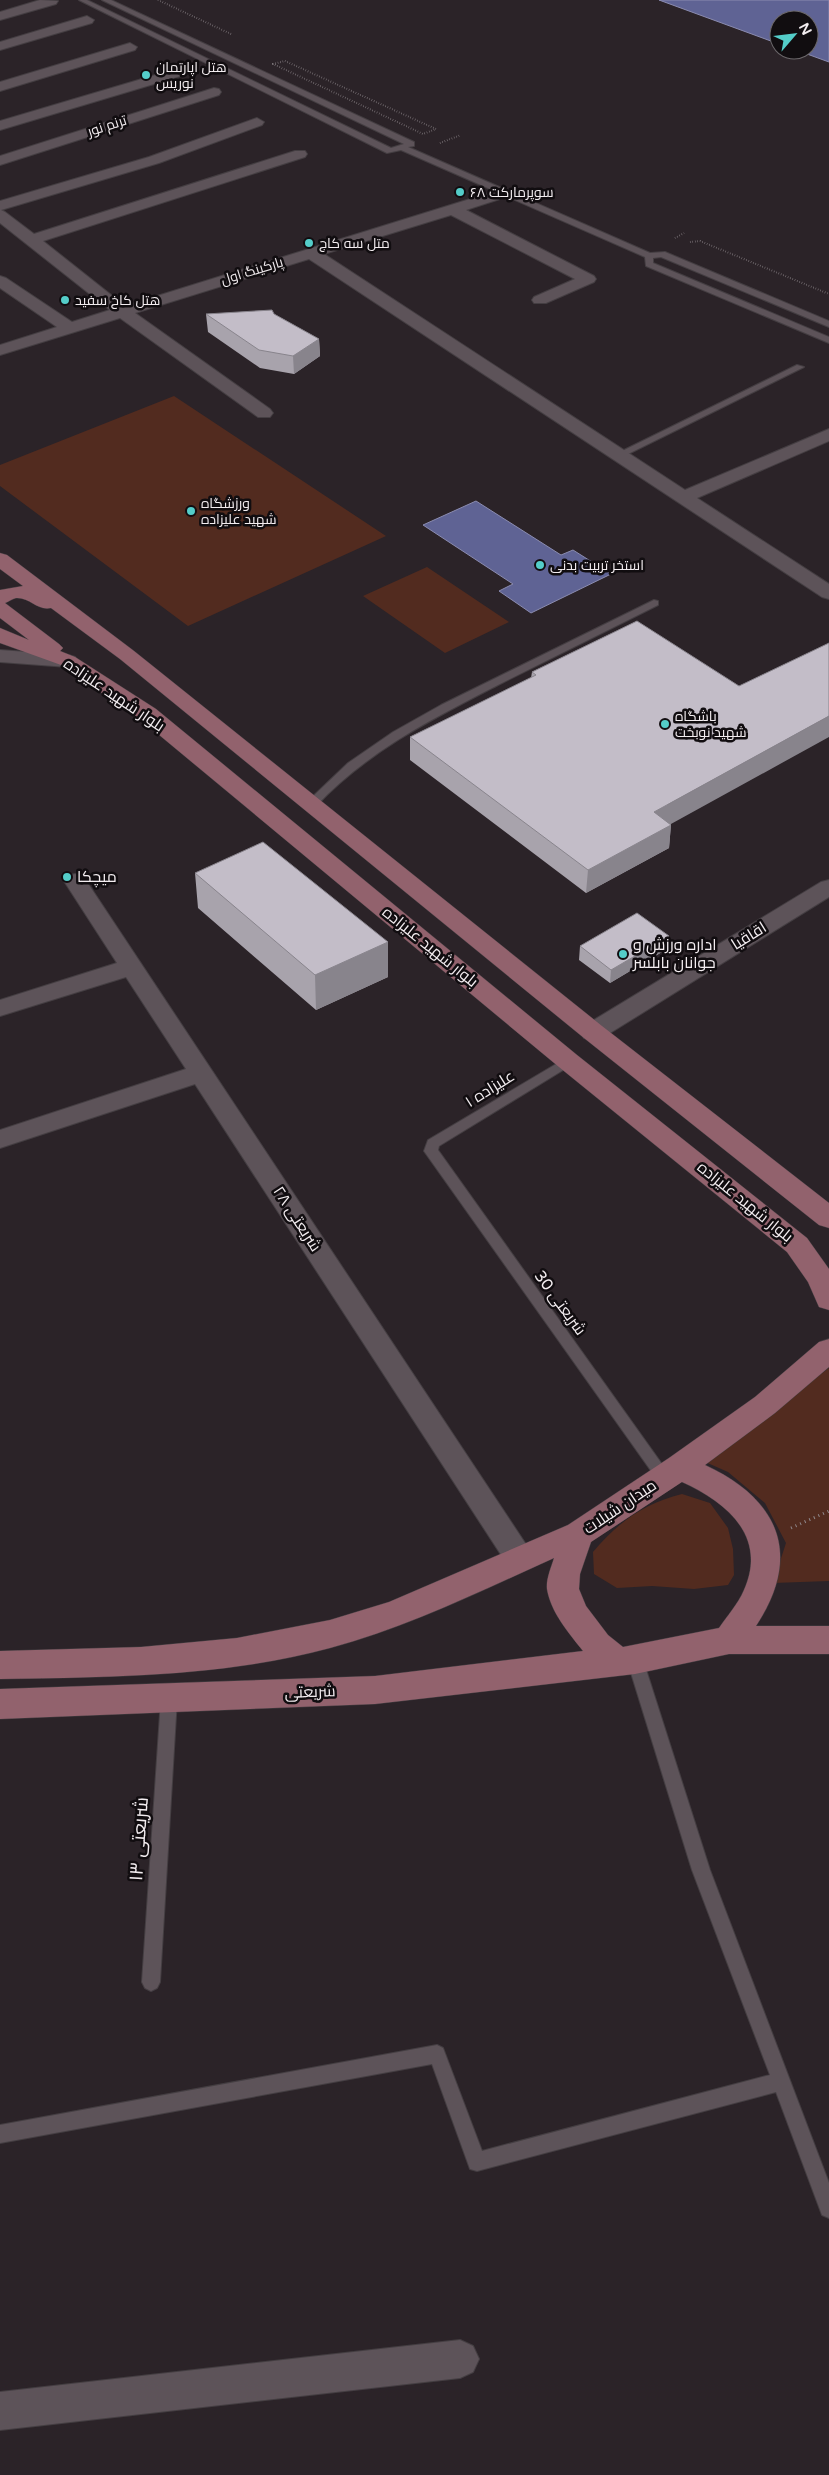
<svg xmlns="http://www.w3.org/2000/svg" width="829" height="2475" viewBox="0 0 829 2475" font-family="'Varela Round',Cairo,sans-serif">
  <rect width="100%" height="100%" fill="#2b2328"/>
  <!-- green -->
  <path fill="#522b1f" d="M174,396L386,536L188,626L0,486V465Z
    M427,567L509,622L445,653L363,596Z
    M829,1368V1581L773,1583L786,1543L765,1503L728,1472L703,1461Z
    M682,1494L710,1503L728,1528L733,1549L734,1575L728,1585L694,1589L652,1586L617,1588L594,1574L593,1552C618,1522 645,1503 682,1494Z"/>
  <!-- water -->
  <path fill="#5f6394" stroke="#8b8cb0" d="M659,0H829V62L796,50H809V20H779V44Z
    M476,501L561,555L573,550L611,574L531,613L499,591L513,584L423,525Z"/>
  <g fill="none" stroke-linecap="round" stroke-linejoin="round">
    <!-- lane casing -->
    <g stroke="#443e42" stroke-width="2">
      <path id="lane" d="M79,0H87L391,148L404,144L102,0H111L414,142V146L408,147L650,253L665,252L829,321V327L661,257L653,258V263L829,337V343L646,266L645,257L401,150L387,153Z
        M797,365L804,367L622,457L614,455Z
        M654,600L658,601V605C605,632 551,658 498,685C432,719 368,751 316,806H308L306,803L348,763L393,732L441,705Z
        M568,1057L573,1058L574,1061L573,1064L439,1146L438,1150L669,1474L672,1478L669,1482L664,1484L659,1482L424,1151L428,1140Z
        M635,1653L641,1655L643,1660L710,1870L829,2183V2218L822,2215L776,2092L477,2171L470,2169L432,2064L0,2143V2125L437,2045L443,2048L482,2151L770,2075L692,1870L627,1660L629,1655Z
        M169,1692L175,1694L177,1699L160,1982L157,1988L151,1991L145,1988L142,1982L161,1699L163,1694Z"/>
    </g>
    <!-- street casing -->
    <g stroke="#443e42" stroke-width="2">
      <path id="street" d="M40,0L58,1L56,4L0,20V12Z
        M87,16L94,20L92,23L0,50V42Z
        M130,43L137,47L135,50L0,91V82Z
        M179,68L184,69L186,72L184,75L0,130V121Z
        M214,88L219,89L221,92L219,95L0,165V156Z
        M257,118L264,122L262,125L159,163L1,210L5,212L34,234L295,151H305L307,154L305,157L43,241L125,306L499,190H509L512,193L509,196L466,210L594,276L596,279L594,282L546,303H534L532,300L534,297L575,279L451,215L324,254L685,490L829,429V441L697,498L829,584V599L822,597L309,259L135,313L270,409L273,413L270,417H258L120,318L0,355V345L57,327L0,288V276L6,278L72,322L110,310L0,223V201L149,157Z
        M0,650L68,655L75,657L78,661L75,665L68,667L0,662Z
        M75,874L83,876L529,1549L534,1558L529,1567L519,1571L509,1567L195,1084L0,1148V1130L186,1069L126,977L0,1016V1000L117,963L64,881L67,876Z
        M829,880V897L602,1038L593,1040L584,1038L581,1032L584,1026L821,882Z
        M460,2340L473,2346L479,2359L473,2372L460,2378L0,2430V2392Z"/>
    </g>
    <!-- primary casing -->
    <g stroke="#443e42" stroke-width="1">
      <path id="primary" d="M0,553L7,555L134,651L602,1026L829,1203V1228L819,1225L584,1038L120,659L51,608C37,611 30,597 16,598C12,599 8,602 5,603L59,644L63,648L60,651L75,657L156,709L577,1055L807,1238L829,1269V1310L819,1307L808,1282L787,1252L559,1067L140,719L61,665L0,643V628L29,640L0,618V590L23,586L0,569Z
        M829,1339V1367L775,1413L705,1465C779,1499 803,1555 756,1626H829V1654H729L635,1674L375,1704L0,1719V1689L375,1676L583,1651C569,1633 551,1613 547,1589C546,1579 551,1568 554,1558C481,1591 408,1627 330,1648C223,1677 110,1677 0,1679V1651L141,1647L237,1638L330,1620L389,1602L568,1525L669,1458L755,1397L819,1342ZM682,1482C726,1502 768,1536 744,1590C738,1604 727,1616 719,1628L623,1647L608,1635L586,1606L579,1589L580,1574L591,1542Z"/>
    </g>
    <!-- path-far1 -->
    <path stroke="#90898d" stroke-width="2" stroke-dasharray="0.5 2" stroke-linecap="butt" d="M158,0L231,34
      M285,61L436,129L423,134L273,64Z
      M440,143L461,135
      M675,238L684,233
      M690,242L700,241L829,294"/>
    <!-- path -->
    <path stroke="#90898d" stroke-width="3" stroke-dasharray="1 4" stroke-linecap="butt" d="M791,1528L829,1511"/>
    <!-- lane -->
    <use href="#lane" fill="#5d5359" fill-rule="evenodd"/>
    <!-- street -->
    <use href="#street" fill="#5d5359" fill-rule="evenodd"/>
    <!-- primary -->
    <use href="#primary" fill="#92626d" fill-rule="evenodd"/>
  </g>
  <!-- wall -->
  <path fill="#a8a3ac" d="M206,314H274L319,339L320,356L294,374L260,368L208,332Z
    M637,621L671,824L669,848L586,893L410,760V737L531,678L532,672Z
    M195,873L388,942V977L316,1010L198,908Z
    M669,936L667,949L610,983L579,960L580,946Z"/>
  <!-- shaded-wall -->
  <path fill="#88848c" d="M319,339L320,356L294,374L293,356Z
    M829,716V737L651,835L654,812Z
    M671,825L669,848L586,893L588,870Z
    M669,936L667,949L610,983L611,970Z
    M388,942V977L316,1010L315,975Z"/>
  <!-- building -->
  <path fill="#c3bdc8" stroke="#88848c" d="M272,310L274,314L319,339L293,356L259,350L206,314Z
    M637,621L739,686L829,643V716L654,812L671,825L588,870L410,737L536,675L532,672Z
    M263,842L388,942L315,975L195,873Z
    M637,913L669,936L611,970L580,946Z"/>
  <!-- markers -->
  <g fill="#54cdc9" stroke="#110d10" stroke-width="2">
    <circle cx="146" cy="75" r="5"/>
    <circle cx="460" cy="192" r="5"/>
    <circle cx="309" cy="243" r="5"/>
    <circle cx="65" cy="300" r="5"/>
    <circle cx="191" cy="511" r="5"/>
    <circle cx="540" cy="565" r="5"/>
    <circle cx="665" cy="724" r="5"/>
    <circle cx="67" cy="877" r="5"/>
    <circle cx="623" cy="954" r="5"/>
  </g>
  <g text-anchor="middle" dominant-baseline="central" stroke-width="5" stroke-linejoin="round" paint-order="stroke">
    <!-- far-poi labels -->
    <g font-size="14" fill="#f3edf0" stroke="#110d10" text-anchor="start">
      <text x="156" y="67">هتل اپارتمان<tspan x="156" dy="16">نوريس</tspan></text>
      <text x="470" y="192">سوپرمارکت ۶۸</text>
      <text x="319" y="243">متل سه کاج</text>
      <text x="75" y="300">هتل کاخ سفید</text>
      <text x="201" y="503">ورزشگاه<tspan x="201" dy="16">شهید علیزاده</tspan></text>
      <text x="550" y="565">استخر تربیت بدنی</text>
      <text x="675" y="716">باشگاه<tspan x="675" dy="16">شهید نوبخت</tspan></text>
    </g>
    <!-- far-street labels -->
    <g font-size="14" fill="#f3edf0" stroke="#110d10">
      <text transform="translate(107 126) rotate(-18)">ترنم نور</text>
      <text transform="translate(252 271) rotate(-17)">پارکینگ اول</text>
    </g>
    <!-- street labels -->
    <g font-size="16" fill="#f3edf0" stroke="#110d10">
      <text transform="translate(114 695) rotate(34)">بلوار شهید علیزاده</text>
      <text transform="translate(749 936) rotate(-32)">اقاقیا</text>
      <text transform="translate(430 947) rotate(39)">بلوار شهید علیزاده</text>
      <text transform="translate(490 1089) rotate(-32)">علیزاده ۱</text>
      <text transform="translate(745 1202) rotate(39)">بلوار شهید علیزاده</text>
      <text transform="translate(297 1219) rotate(57)">شریعتی ۲۸</text>
      <text transform="translate(560 1303) rotate(54)">شریعتی 30</text>
      <text transform="translate(620 1507) rotate(-34)">میدان شیلات</text>
      <text transform="translate(310 1692) rotate(-2)">شریعتی</text>
    </g>
    <!-- poi labels -->
    <g font-size="16" fill="#f3edf0" stroke="#110d10" text-anchor="start">
      <text x="77" y="877">میچکا</text>
      <text x="633" y="945">اداره ورزش و<tspan x="633" dy="18">جوانان بابلسر</tspan></text>
    </g>
    <!-- near-street labels -->
    <g font-size="19" fill="#f3edf0" stroke="#110d10">
      <text transform="translate(139 1839) rotate(-86)">شریعتی ۱۳</text>
    </g>
  </g>
  <!-- north arrow -->
  <g transform="translate(794 35) rotate(62)"><circle r="24" fill="#110d10" stroke="#6b676a"/>
  <path d="M0-4L9 19L0 12L-9 19Z" fill="#54cdc9"/>
  <text y="-8" font-size="14" font-weight="bold" text-anchor="middle" fill="#f3edf0">N</text>
  </g>
</svg>
